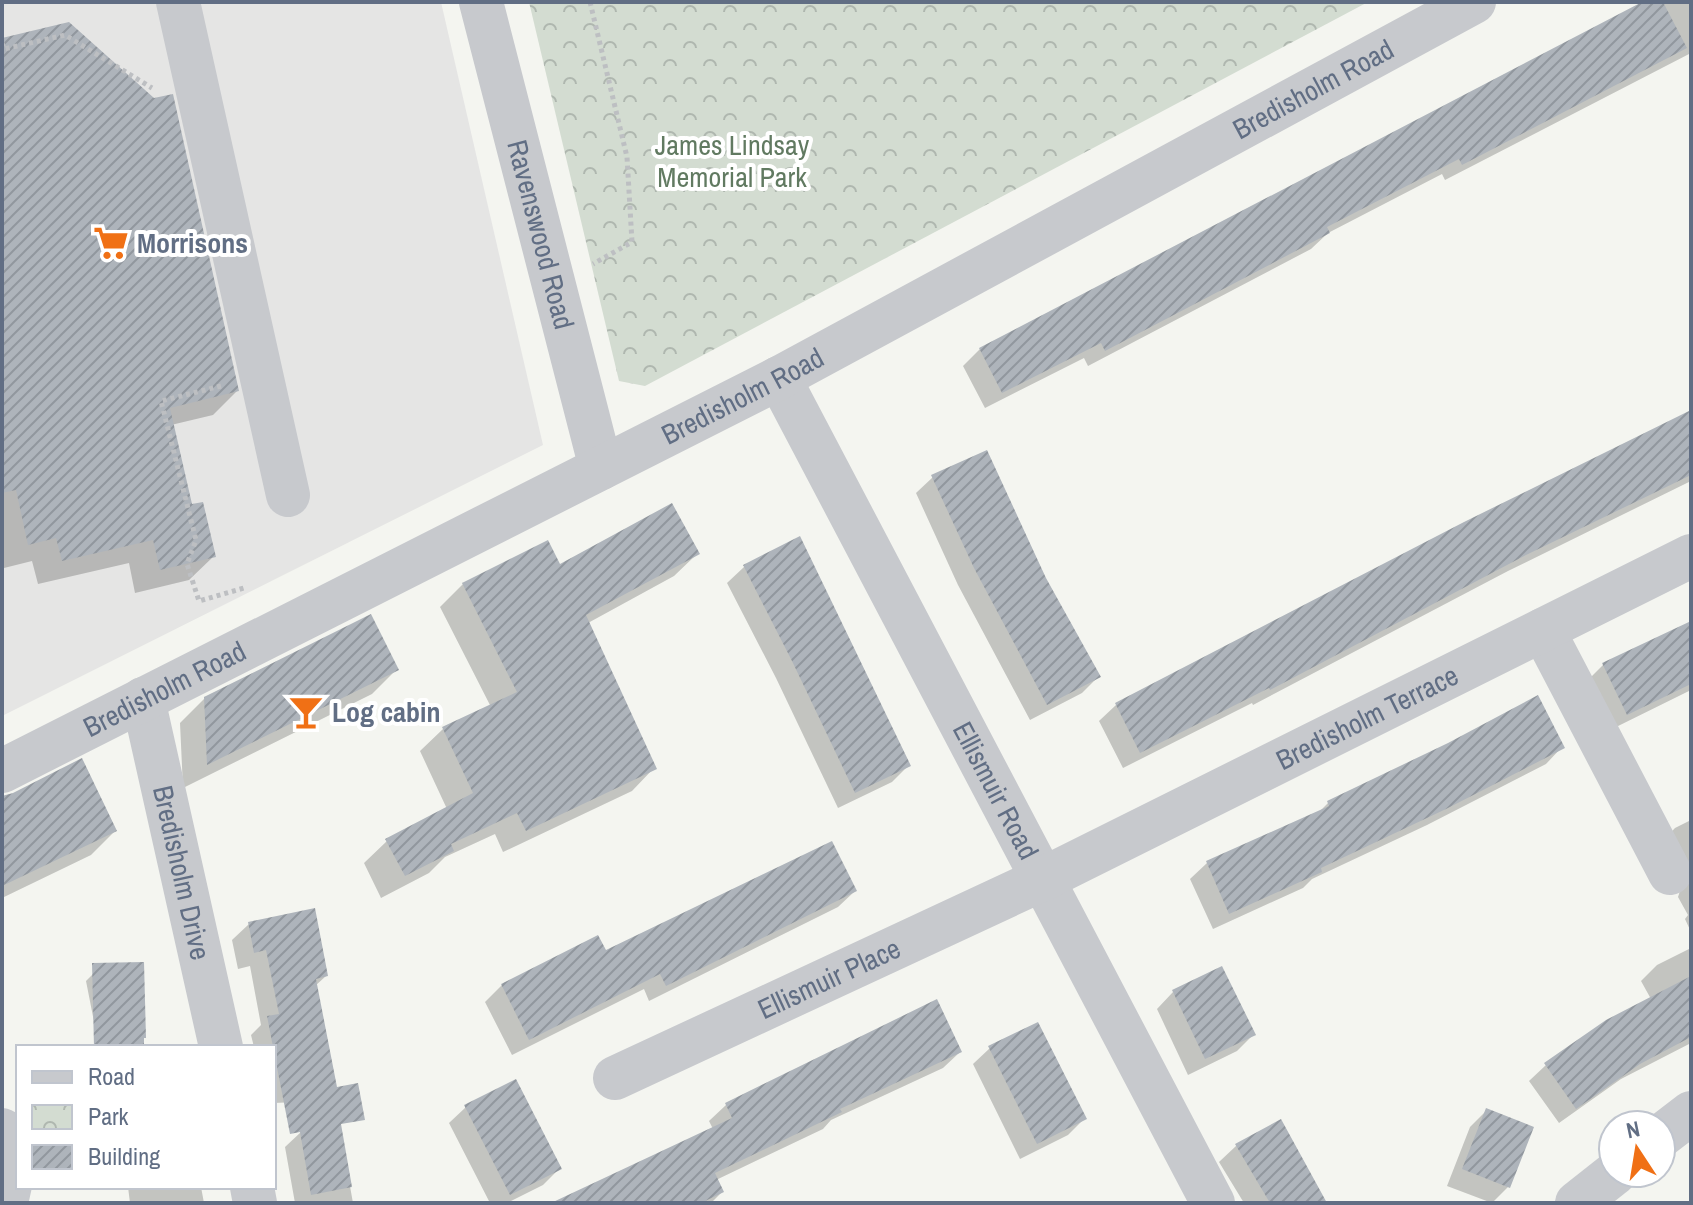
<svg xmlns="http://www.w3.org/2000/svg" width="1693" height="1205" viewBox="0 0 1693 1205" font-family="'Archivo Narrow',sans-serif">
  <defs>
    <pattern id="park-crowns" width="20" height="18" patternUnits="userSpaceOnUse" patternTransform="scale(2)"><rect width="20" height="18" fill="#d3dcd1"/><path d="M2 6a3 3 0 1 1 6 0M12 15a3 3 0 1 1 6 0" fill="none" stroke="#afb7af"/></pattern>
    <pattern id="building-hatch" width="6" height="6" patternUnits="userSpaceOnUse" patternTransform="scale(2)"><rect width="6" height="6" fill="#aeb4bb"/><path d="M-1 1l2-2M0 6l6-6M5 7l2-2" fill="none" stroke="#91979e"/></pattern>
  </defs>
  <rect width="100%" height="100%" fill="#f4f5f0"/>
  <!-- built -->
  <path fill="#e5e5e4" d="M2,2H441L543,445L2,716Z"/>
  <!-- park -->
  <path fill="url(#park-crowns)" d="M529,2H1368L645,386L619,381Z"/>
  <!-- shadow -->
  <path fill="#0003" d="M1647,2H1691V53L1445,180L1442,174L1328,233L1311,249L1088,366L1084,358L985,408L963,366L980,349Z
    M2,40L237,391L213,415L171,425L190,507L214,556L189,580L135,593L129,563L38,584L32,561L4,568L2,558Z
    M1691,411V481L1508,571L1253,705L1252,703L1123,768L1099,721L1116,705L1465,524Z
    M933,477L1045,578L1098,677L1082,693L1030,720L958,585L916,493Z
    M799,539L909,765L892,782L838,808L776,678L727,583L744,567Z
    M697,554L674,576L588,623L654,768L632,791L503,852L495,834L445,857L429,873L381,898L364,863L387,841L447,809L420,751L443,729L491,707L440,607L463,584L559,567Z
    M1691,623V690L1610,730L1587,681L1603,665Z
    M396,670L372,694L183,788L180,723L205,698Z
    M1562,747L1546,764L1427,825L1312,879L1303,888L1213,929L1190,879L1207,863L1318,813L1328,803Z
    M2,798L115,831L91,855L2,898Z
    M1691,820V932L1685,919L1688,915L1678,897L1680,891L1659,845L1675,828Z
    M855,891L838,907L649,1001L644,989L512,1055L485,1002L502,985L597,937L605,953Z
    M249,924L326,976L315,986L318,1101L274,1103V1047H254L251,1035L261,1025L250,966L238,969L232,940Z
    M1691,948V1043L1621,1079L1559,1123L1529,1081L1546,1065L1651,999L1641,981L1657,965Z
    M102,965L134,1047H99L86,981Z
    M1173,992L1253,1035L1237,1051L1188,1075L1157,1009Z
    M936,1002L960,1052L943,1068L831,1120L823,1129L716,1180L722,1192L711,1203H586L713,1129L709,1121L726,1105Z
    M990,1048L1085,1118L1068,1135L1020,1159L973,1064Z
    M466,1107L559,1169L543,1185L507,1203H490L449,1123Z
    M1487,1110L1508,1187L1492,1203L1447,1186L1470,1127Z
    M1280,1121L1323,1200L1328,1203H1244L1219,1162L1236,1146Z
    M339,1125L353,1203H295L285,1147L301,1132Z
    M128,1187H201L204,1203H130Z"/>
  <!-- building -->
  <path fill="url(#building-hatch)" d="M1642,2H1663L1687,48L1462,165L1459,159L1327,227L1330,233L1105,351L1101,343L1002,393L979,348Z
    M69,22L154,98L173,94L239,391L170,408L192,504L203,502L216,557L160,570L153,540L62,561L56,538L28,545L16,490L2,493V38Z
    M1691,410V475L1526,555L1270,690L1269,688L1140,753L1115,703L1464,522Z
    M987,450L1046,578L1101,677L1047,705L974,568L931,475Z
    M672,503L700,554L586,615L657,769L526,831L517,813L451,844L454,851L405,876L385,839L473,793L442,727L517,692L462,583L548,540L560,564Z
    M800,536L911,766L855,793L792,661L743,565Z
    M371,614L399,670L207,765L204,697Z
    M1691,621V684L1627,715L1602,663Z
    M1538,695L1565,748L1446,809L1321,868L1322,872L1229,914L1206,861L1329,806L1327,801L1448,743Z
    M82,758L117,831L2,886V796L13,793Z
    M832,841L857,891L666,986L660,974L529,1040L501,984L598,935L606,950Z
    M315,908L328,976L316,979L337,1087L358,1083L365,1120L341,1124L352,1187L311,1195L300,1132L290,1134L267,1016L279,1014L266,950L254,953L248,922Z
    M144,962L146,1038H144V1047H94L92,963Z
    M1222,966L1256,1035L1205,1059L1172,990Z
    M1691,976V1037L1640,1064L1576,1109L1544,1063L1606,1020Z
    M937,999L962,1052L840,1109L842,1112L715,1173L724,1192L701,1203H551L732,1118L725,1103Z
    M1038,1022L1087,1119L1037,1144L988,1046Z
    M516,1079L562,1169L510,1195L464,1105Z
    M1486,1108L1534,1127L1510,1188L1462,1169Z
    M1281,1119L1327,1203H1270L1235,1144Z"/>
  <g fill="none" stroke-linecap="round" stroke-linejoin="round">
    <!-- path -->
    <path stroke="#bdbfc2" stroke-width="5" stroke-dasharray="4 4" stroke-linecap="butt" d="M590,2L627,157L632,242L593,264
      M2,43L4,49L65,35L152,88
      M221,386L161,401L196,540L187,564L199,601L244,588"/>
    <!-- minor -->
    <g stroke="#c7c9cd" stroke-width="44">
      <path d="M178,2L288,495"/>
      <path id="s1" d="M481,2L601,468"/>
      <path id="s2" d="M779,378L1213,1203"/>
      <path d="M1543,630L1670,873"/>
      <path id="s3" d="M143,699L221,1047"/>
      <path id="s4" d="M2,771L779,378L1474,2"/>
      <path id="s5" d="M615,1078L1043,879L1691,556"/>
      <path d="M2,1130L10,1185L6,1203"/>
      <path d="M1661,1136L1691,1113"/>
      <path d="M252,1187L255,1203"/>
      <path d="M1577,1203L1615,1173"/>
    </g>
  </g>
  <!-- icons -->
  <defs>
    <g id="supermarket-bare" transform="scale(2.76)"><path d="M-6-5.5h2.5l.6 2H6L4.5 2H-2.5L-4.4-4H-6ZM-1.5 3.2a1.3 1.3 0 1 0 .1 0ZM3 3.2a1.3 1.3 0 1 0 .1 0Z" fill="#f07015" stroke="#fff" stroke-width="2.5" paint-order="stroke"/></g>
    <g id="bar-bare" transform="scale(2.76)"><path d="M-6-5H6L.8 .8V4.5H3.5V6h-7V4.5H-.8V.8Z" fill="#f07015" stroke="#fff" stroke-width="2.5" paint-order="stroke"/></g>
  </defs>
  <g fill-rule="evenodd">
    <use href="#supermarket-bare" x="111" y="243"/>
    <use href="#bar-bare" x="306" y="712"/>
  </g>
  <g text-anchor="middle" dominant-baseline="central" stroke-width="8" stroke-linejoin="round" paint-order="stroke">
    <!-- street labels -->
    <g font-size="28" fill="#616e84" stroke="#fff">
      <text stroke="none"><textPath href="#s4" startOffset="1478">Bredisholm Road</textPath></text>
      <text stroke="none"><textPath href="#s1" startOffset="240">Ravenswood Road</textPath></text>
      <text stroke="none"><textPath href="#s4" startOffset="830">Bredisholm Road</textPath></text>
      <text stroke="none"><textPath href="#s4" startOffset="182">Bredisholm Road</textPath></text>
      <text stroke="none"><textPath href="#s5" startOffset="834">Bredisholm Terrace</textPath></text>
      <text stroke="none"><textPath href="#s2" startOffset="466">Ellismuir Road</textPath></text>
      <text stroke="none"><textPath href="#s3" startOffset="178">Bredisholm Drive</textPath></text>
      <text stroke="none"><textPath href="#s5" startOffset="236">Ellismuir Place</textPath></text>
    </g>
    <!-- park labels -->
    <g font-size="28" fill="#617a61" stroke="#fff">
      <text x="732" y="145">James Lindsay<tspan x="732" dy="32">Memorial Park</tspan></text>
    </g>
    <!-- poi labels -->
    <g font-size="28" font-weight="bold" fill="#616e84" stroke="#fff" text-anchor="start">
      <text x="137" y="243">Morrisons</text>
      <text x="332" y="712">Log cabin</text>
    </g>
  </g>
  <!-- border -->
  <rect width="1693" height="1205" fill="none" stroke="#616e84" stroke-width="8"/>
  <!-- legend -->
  <rect x="16" y="1045" width="260" height="144" fill="#ffffff" stroke="#c0c5ce" stroke-width="2"/>
  <rect x="32" y="1071" width="40" height="12" fill="#c7c9cd" stroke="#c0c5ce" stroke-width="2"/>
  <text x="88" y="1085" font-size="24" fill="#616e84">Road</text>
  <rect x="32" y="1105" width="40" height="24" fill="url(#park-crowns)" stroke="#c0c5ce" stroke-width="2"/>
  <text x="88" y="1125" font-size="24" fill="#616e84">Park</text>
  <rect x="32" y="1145" width="40" height="24" fill="url(#building-hatch)" stroke="#c0c5ce" stroke-width="2"/>
  <text x="88" y="1165" font-size="24" fill="#616e84">Building</text>
  <!-- north arrow -->
  <g transform="translate(1637 1149) rotate(348)"><circle r="38" fill="#ffffff" stroke="#c0c5ce" stroke-width="2"/>
  <path d="M0-6L14 30L0 20L-14 30Z" fill="#f07015"/>
  <text y="-12" font-size="22" font-weight="bold" text-anchor="middle" fill="#616e84">N</text>
  </g>
</svg>
